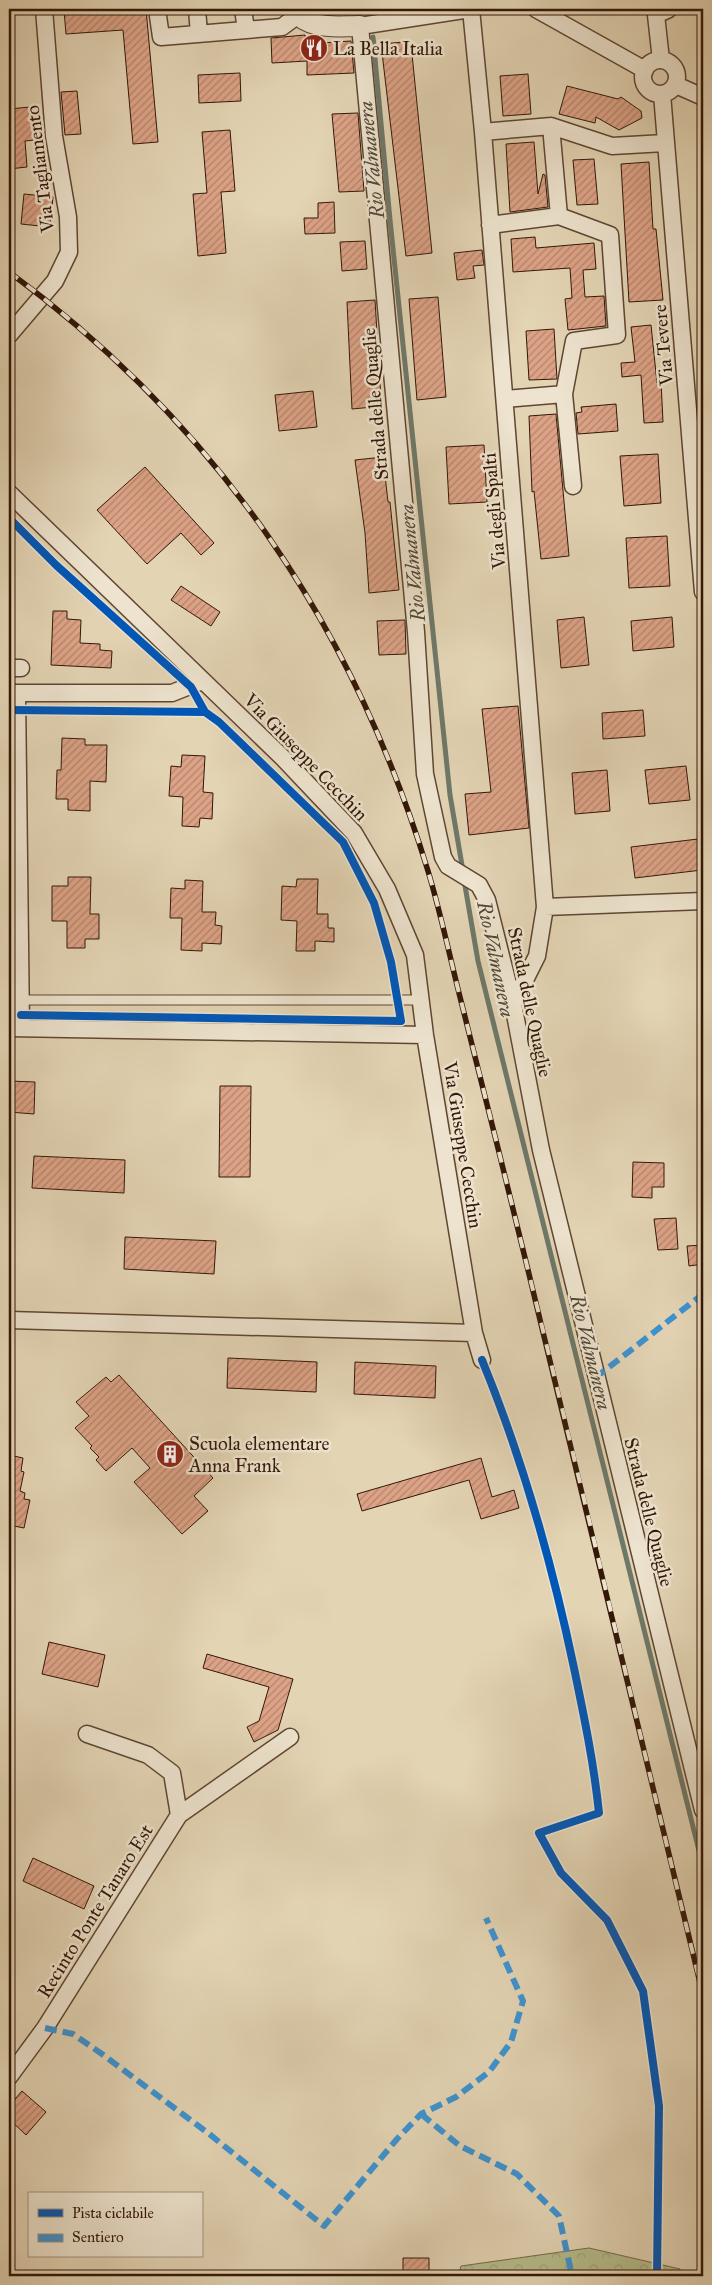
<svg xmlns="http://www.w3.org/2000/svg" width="712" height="2285" viewBox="0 0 712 2285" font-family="'IM FELL Great Primer',serif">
  <defs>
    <pattern id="park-crowns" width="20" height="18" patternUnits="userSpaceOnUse" patternTransform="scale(1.25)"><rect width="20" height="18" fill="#b6bc8b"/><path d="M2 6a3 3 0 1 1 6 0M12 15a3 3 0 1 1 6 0" fill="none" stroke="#9da176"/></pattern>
    <pattern id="building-hatch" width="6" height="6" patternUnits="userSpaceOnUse" patternTransform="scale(1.25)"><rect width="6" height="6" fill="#dda387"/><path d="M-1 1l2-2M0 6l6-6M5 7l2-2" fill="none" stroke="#b4846c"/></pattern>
  </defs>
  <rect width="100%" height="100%" fill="#e3d4b4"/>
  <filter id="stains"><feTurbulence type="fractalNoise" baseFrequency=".004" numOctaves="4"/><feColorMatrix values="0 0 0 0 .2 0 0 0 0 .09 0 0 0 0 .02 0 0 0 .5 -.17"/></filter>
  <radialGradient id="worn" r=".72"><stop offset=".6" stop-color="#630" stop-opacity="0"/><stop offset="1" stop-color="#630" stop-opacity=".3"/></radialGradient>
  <!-- park -->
  <path fill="url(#park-crowns)" stroke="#746a49" d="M589,2248L680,2269L681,2276H458L461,2266Z"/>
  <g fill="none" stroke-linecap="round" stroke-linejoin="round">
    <!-- stream -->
    <path stroke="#6e7869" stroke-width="5" d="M370,9V10
      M373,37L390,220L450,795L463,871
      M464,880L478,961L703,1867"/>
  </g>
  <!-- building -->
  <path fill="url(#building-hatch)" stroke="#331707" d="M84,9H146L158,142L133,144L123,30L66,34L64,10Z
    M305,35L306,44L351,41L354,73L307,75V61L272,63L271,38Z
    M404,42L405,54H412L432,253L406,256L381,44Z
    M240,73L241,101L199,103L198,75Z
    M528,74L531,114L503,116L500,76Z
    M567,86L618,99L621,97L641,111L642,118L619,130L596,117L595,123L559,114Z
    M77,91L81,134L65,135L61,92Z
    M30,107L34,140L25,141L27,167L9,169V109Z
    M358,113L364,191L339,192L332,114Z
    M230,130L235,191L221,192L226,253L198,256L193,194L207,193L202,132Z
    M534,142L538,194L543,174L545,175L548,207L510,212L506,144Z
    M594,159L598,204L577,205L573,160Z
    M649,162L653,229H656L663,300L629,302L621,164Z
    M24,194L53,197L50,227L21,224Z
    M334,202L335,233L305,234L304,218H318V203Z
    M535,237L536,248L594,243L596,269L583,270L585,297L604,296L606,326L568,330L565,299L572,298L570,268L513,272L511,239Z
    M365,241L367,269L342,271L340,242Z
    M482,250L484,265L473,266L475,278L457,280L454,253Z
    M438,297L446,397L417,400L409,299Z
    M375,300L381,400H372L373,407L352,409L347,302Z
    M651,325L657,383L661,382L663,422L644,423L641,375L622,377L621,363L635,362L631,327Z
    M554,329L557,379L529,380L526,331Z
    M313,391L317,427L279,431L275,395Z
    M616,404L618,431L578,434L576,413L582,412L581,407Z
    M556,414L569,556L541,559L534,491L532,492L529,416Z
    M484,445L487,502L449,504L446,447Z
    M658,454L661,503L624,506L620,456Z
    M383,457L388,502H390L399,590L369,593L365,533L355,460Z
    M145,467L214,543L201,555L181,533L147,564L97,510Z
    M667,536L670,586L629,588L626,538Z
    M181,586L220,612L211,626L171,600Z
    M53,611H67V619L81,620L80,643L100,644V650L112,651L111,668L51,665Z
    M584,617L589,665L561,668L557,620Z
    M672,617L674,647L633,651L631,621Z
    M405,620L406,654L379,655L377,621Z
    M518,706L529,828L469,835L465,794L491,792L482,709Z
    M643,710L645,736L603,739L602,713Z
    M62,738L85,739V745H107L106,782L90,781V811L68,810V799H56L57,770H61Z
    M182,755L205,756L203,792L213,793L212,819L200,818L199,827L182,826L183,797L169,796L171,766L181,767Z
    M686,766L690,800L649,804L645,770Z
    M607,770L610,811L575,814L572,773Z
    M698,839L702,870L635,878L631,847Z
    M68,877H91L90,914H99V939H85V948H67V921H52V886H68Z
    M297,879H318L317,914H328V928H334V942L315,941V951H296L297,921L281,920L282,886L296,887Z
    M185,880L203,881L202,912H216L215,925L222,926L221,944L202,943V951L181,950L182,918H170L171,888L185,889Z
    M9,1081L35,1082L34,1114L9,1112Z
    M220,1086H251L250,1177H219Z
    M34,1156L125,1160L124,1193L32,1188Z
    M633,1162L664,1163V1187H652V1198L632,1197Z
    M676,1218L678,1249L658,1250L654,1219Z
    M125,1237L216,1241L214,1274L124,1269Z
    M703,1245V1264L689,1266L687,1246Z
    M228,1358L317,1362L316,1392L227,1388Z
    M355,1362L436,1366L435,1398L354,1394Z
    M119,1375L213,1478L194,1496L208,1511L182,1534L134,1482L150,1468L132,1448L106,1471L96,1460L99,1457L90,1448L92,1446L75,1428L89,1416L76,1402L106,1377L111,1382Z
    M9,1455L23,1458L21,1471L24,1472L20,1491L25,1493L24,1499L30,1500L24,1528L9,1525Z
    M481,1458L492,1497L514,1490L519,1508L481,1519L469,1480L362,1511L357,1494Z
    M49,1642L105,1655L98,1687L42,1674Z
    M207,1654L293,1679L278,1730L254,1742L247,1727L259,1721L269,1687L203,1668Z
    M33,1858L94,1886L84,1909L23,1881Z
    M22,2091L46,2112L26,2135L9,2119V2106Z
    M403,2258H429V2276H403Z"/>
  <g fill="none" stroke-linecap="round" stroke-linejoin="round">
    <!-- service casing -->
    <g stroke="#5f4632" stroke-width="11">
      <path id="service" d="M9,1000H421"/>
    </g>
    <!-- minor casing -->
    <g stroke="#5f4632" stroke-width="19">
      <path id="minor" d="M157,9L161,37L282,27L298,15
        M197,9L199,34
        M243,9L246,30
        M470,9L360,26L416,632L425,774L443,857L448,866L479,885L487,900L513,1004L541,1150L703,1810
        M471,9L483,132L545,907L537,956L513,1004
        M536,9L645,70
        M643 77a17 17 0 1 1 34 0a17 17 0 1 1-34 0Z
        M661,60L656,15L669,9
        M676,85L703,97
        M662,94L703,592
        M551,126L559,216L610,235L617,335L574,341L564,394L573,486
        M483,132L551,126L612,146L665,143
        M490,225L559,216
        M9,335L55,281L69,252L68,217L54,136L44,9
        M505,399L564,394
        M9,493L283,758L354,833L387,889L415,955L425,1035L474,1333L482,1360
        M9,668H21
        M9,693H172L202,681
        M17,693L21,1028
        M545,907L703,901
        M9,1028L425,1035
        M9,1320L474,1333
        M179,1815L290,1737
        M9,2077L45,2028L179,1815L172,1773L148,1755L87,1734"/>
    </g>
    <!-- tertiary casing -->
    <g stroke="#5f4632" stroke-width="22">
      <path id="tertiary" d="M292,9C310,31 335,26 360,26"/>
    </g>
    <!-- path -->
    <path stroke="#331707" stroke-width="3" stroke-dasharray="1 2.5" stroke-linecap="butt" d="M487,1372L510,1429L560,1600L594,1762L599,1813L539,1833L561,1873L607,1920L643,1991L659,2106L657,2276
      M584,2276L591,2271L618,2276"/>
    <!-- service -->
    <use href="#service" stroke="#ede3ce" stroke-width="9"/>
    <!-- minor -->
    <use href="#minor" stroke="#ede3ce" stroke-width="16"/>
    <!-- tertiary -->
    <use href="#tertiary" stroke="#ede3ce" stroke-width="20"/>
    <!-- rail casing -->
    <g stroke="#331707" stroke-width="5.5">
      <path id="rail" d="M9,272C217,425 353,625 428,871C441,914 450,958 461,1001C484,1091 506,1180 528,1270C588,1511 644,1753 703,1995"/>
    </g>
    <!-- rail -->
    <use href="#rail" stroke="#ede3ce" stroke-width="4" stroke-dasharray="11" stroke-linecap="butt"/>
    <!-- quiet -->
    <path stroke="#3d93d1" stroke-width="6" stroke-dasharray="12 6" stroke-linecap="butt" d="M595,1378L703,1294
      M45,2028L73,2034L102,2054L208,2133L324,2226L397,2139L421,2114L456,2097L489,2072L511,2042L523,2001L486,1918
      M421,2114L460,2146L517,2174L559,2216L572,2276"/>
    <!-- cycleway casing -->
    <g stroke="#ede3ce" stroke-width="11">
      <path id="cycleway" d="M9,518L56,565L191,687L205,712
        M9,710L205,712L219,722L343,842L374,903L391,962L401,1021L21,1015
        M482,1360C523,1460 552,1563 574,1668C584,1716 594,1764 599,1813L539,1833L561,1873L607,1920L643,1991L659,2106L657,2276"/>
    </g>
    <!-- cycleway -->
    <use href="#cycleway" stroke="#0057b8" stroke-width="8"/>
  </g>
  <!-- icons -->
  <defs>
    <g id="restaurant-disc" transform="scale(1.4375)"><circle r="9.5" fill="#8f2418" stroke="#ede3ce"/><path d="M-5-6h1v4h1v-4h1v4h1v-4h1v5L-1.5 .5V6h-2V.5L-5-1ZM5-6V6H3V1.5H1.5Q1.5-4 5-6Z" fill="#fff"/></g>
    <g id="building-disc" transform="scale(1.4375)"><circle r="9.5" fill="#8f2418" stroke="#ede3ce"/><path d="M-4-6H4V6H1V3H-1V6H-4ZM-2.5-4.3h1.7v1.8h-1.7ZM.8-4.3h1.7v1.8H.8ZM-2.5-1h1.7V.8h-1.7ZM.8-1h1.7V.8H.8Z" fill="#fff"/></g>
  </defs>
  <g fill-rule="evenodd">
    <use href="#restaurant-disc" x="314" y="48"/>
    <use href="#building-disc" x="170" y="1454"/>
  </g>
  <g text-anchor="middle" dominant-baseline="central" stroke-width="5" stroke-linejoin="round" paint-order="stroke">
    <!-- poi labels -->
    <g font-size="19" fill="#331707" stroke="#ede3ce" text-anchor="start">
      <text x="333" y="48">La Bella Italia</text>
      <text x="189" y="1443">Scuola elementare<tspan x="189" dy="22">Anna Frank</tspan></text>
    </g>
    <!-- street labels -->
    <g font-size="19" fill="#331707" stroke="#ede3ce">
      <text transform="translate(40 169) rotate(-97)">Via Tagliamento</text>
      <text transform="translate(663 345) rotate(-95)">Via Tevere</text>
      <text transform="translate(375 404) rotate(-95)">Strada delle Quaglie</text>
      <text transform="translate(494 511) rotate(-95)">Via degli Spalti</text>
      <text transform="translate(306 757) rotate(46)">Via Giuseppe Cecchin</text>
      <text transform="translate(530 1002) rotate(78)">Strada delle Quaglie</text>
      <text transform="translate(463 1145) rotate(81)">Via Giuseppe Cecchin</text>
      <text transform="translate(649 1512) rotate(76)">Strada delle Quaglie</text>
      <text transform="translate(95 1911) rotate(-58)">Recinto Ponte Tanaro Est</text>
    </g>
    <!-- water labels -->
    <g font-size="20" font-style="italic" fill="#514738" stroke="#ede3ce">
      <text transform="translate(371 160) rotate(-96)">Rio Valmanera</text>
      <text transform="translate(412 563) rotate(-96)">Rio Valmanera</text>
      <text transform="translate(496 959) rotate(78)">Rio Valmanera</text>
      <text transform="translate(591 1352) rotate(76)">Rio Valmanera</text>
    </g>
  </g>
  <!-- margin -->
  <rect width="712" height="2285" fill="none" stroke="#e3d4b4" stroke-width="30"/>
  <rect x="10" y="10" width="692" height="2265" fill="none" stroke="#331707" stroke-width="2.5"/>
  <rect x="15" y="15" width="682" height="2255" fill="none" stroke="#331707"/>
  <!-- legend -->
  <rect x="28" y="2192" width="175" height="65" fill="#ede3ce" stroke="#a3917e"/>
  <rect x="38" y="2209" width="25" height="8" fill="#0057b8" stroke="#a3917e"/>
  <text x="72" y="2218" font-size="15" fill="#331707">Pista ciclabile</text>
  <rect x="38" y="2234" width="25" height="8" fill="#3d93d1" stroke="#a3917e"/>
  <text x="72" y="2242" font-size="15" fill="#331707">Sentiero</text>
  <rect width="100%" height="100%" filter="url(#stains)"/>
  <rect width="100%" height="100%" fill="url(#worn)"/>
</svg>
